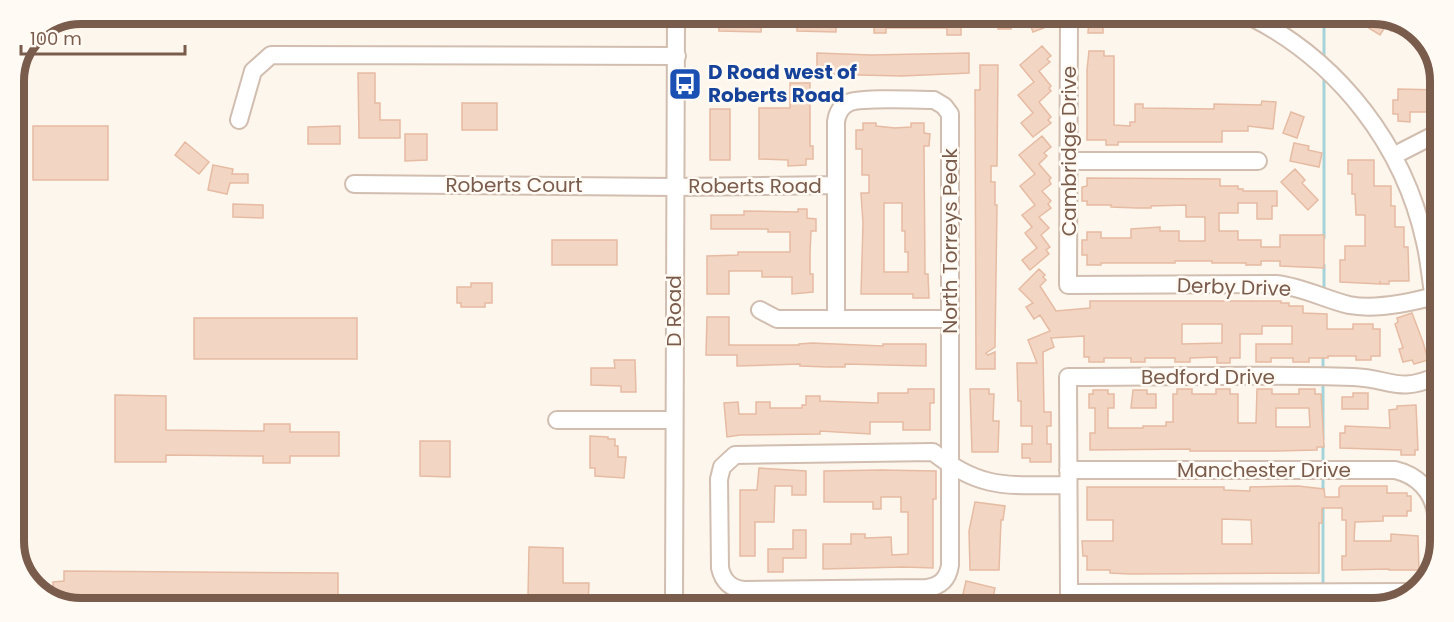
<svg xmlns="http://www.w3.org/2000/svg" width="1454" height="622" viewBox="0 0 1454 622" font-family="Poppins,sans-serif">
  <rect width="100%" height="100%" fill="#fdf6ec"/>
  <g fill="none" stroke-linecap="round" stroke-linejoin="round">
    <!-- stream -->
    <path stroke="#a5d3da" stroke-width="3" d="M1324,61V18
      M1324,238V76
      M1324,292V265
      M1323,370V355
      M1323,439V382
      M1323,466V445
      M1323,493V475
      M1323,586V505
      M1323,608V598"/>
  </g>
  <!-- building -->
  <path fill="#f3d5c3" stroke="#e6bba3" stroke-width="1.5" fill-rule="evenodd" d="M456,15H501V25L456,26Z
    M719,16H762L761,32L719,31Z
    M797,16H836V32L797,31Z
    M874,17H1011V29H998V26H961V35H947V28H886V33H874Z
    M1027,17H1042L1046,27L1033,32Z
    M1369,18H1371L1398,19L1391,31L1385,27L1380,35L1364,25Z
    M1089,20H1103V33H1088Z
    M1042,46L1051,56L1047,59L1050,62L1039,71L1051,86L1049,88L1051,91L1039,102L1051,117L1048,120L1051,123L1033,137L1021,123L1033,113L1018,95L1034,82L1020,65Z
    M1089,51H1104V56H1114V125L1130,126V122H1135V104H1143V108L1214,109V104L1261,105L1262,101L1276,102L1273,129L1248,126V131H1222V142H1118V145H1106V140H1087V70Z
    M817,53L871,55L969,53V73L902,76L817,74Z
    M980,65H998L997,166H991V182H995V205H997L995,347L986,353L988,355L995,352V369H976L975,90H980Z
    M358,73H375V103H380V120H400V138H359Z
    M790,83H810V146H813V159H806V165L788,166V160L759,159V108H790Z
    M1398,89L1440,90V105H1432V112H1410V122L1398,121V114H1393V100H1398Z
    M462,103H497V130H462Z
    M710,109H730V160H710Z
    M1291,112L1304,117L1297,138L1283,133Z
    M863,123H876V126L895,128L911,127V123H924V133L930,134L929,146H924L925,274H928L929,298H913V294H861L863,223L861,193H869V175H862V149H856V130H863ZM884,203H902V231H905V252H908V272H884Z
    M33,126H108V180H33Z
    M340,126V144H308V127Z
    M405,134H427V160L405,161Z
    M1042,136L1051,147L1044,153L1047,156L1039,164L1051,178L1049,180L1051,184L1042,191L1051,201L1048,204L1051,208L1039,217L1049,228L1041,235L1050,247L1046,250L1049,254L1030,270L1022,260L1037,248L1025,233L1032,227L1022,215L1035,205L1020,186L1035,174L1019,155Z
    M185,142L209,162L199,174L175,155Z
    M1294,143L1309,146L1308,150L1322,153L1319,167L1290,161Z
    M1348,160H1374V186H1391V206H1395V227H1404V247H1408L1409,281H1389V284H1381L1380,281V284L1340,282V260H1345V246H1365V215H1356L1355,194H1352V174H1348Z
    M213,165L233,169L232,174H248V183H230L227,194L208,190Z
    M1295,169L1305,180L1302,183L1318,200L1308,210L1281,182Z
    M1087,178L1220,179V186H1238V189H1243V191H1277V206H1272V219H1257V203H1238V213H1219V231H1238V240H1261V247H1280V235H1324V268L1280,266V261H1261V265H1246V263H1212V261H1175V263H1101V265H1087V255H1082V240H1087V232H1101V238H1131V229L1160,227V231H1179V241H1205V217H1186V205L1151,206V208H1137L1111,207V205H1087V201H1082V187L1087,186Z
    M233,204L263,205V218L233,217Z
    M798,209H807V218L816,219V231H811L810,253V274H813V292L792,294V277H762V271H729V294H707V256L738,255V252H790V232H768V229H711V215H744V211L798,212Z
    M552,240H617V265H552Z
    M1039,269L1045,275L1043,277L1046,280L1040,286L1056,311L1090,308V301H1281V303H1289V306H1303V313L1327,314V329H1353V324H1373V329H1380V356H1371V360H1356V356H1328V358H1309V362H1293V358H1271V362H1256V344H1292V326H1262V334H1240V358H1230V363H1217V357L1190,358V362H1175V358H1145V362H1131V358H1104V362H1089V357H1084V336L1051,338L1054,347L1043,352L1044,412H1051V426H1047V444H1051V462H1030V458H1022V444H1032V426H1021V401H1018L1017,363H1037L1028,340L1050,331L1040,315L1034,319L1026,307L1033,303L1019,289ZM1182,324H1222V343L1182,344Z
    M471,283H492V303H485V307H461V303H457V287H471Z
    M1412,313L1423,342L1428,360L1414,364L1412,360L1403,362L1399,349L1403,348L1395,324L1398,322L1397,318Z
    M707,317H729V345H799V344L812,343L883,346V344H926V366L845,364V367H828L800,366V364L737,366V355H706Z
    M194,318H357V359H194Z
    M614,360H635L636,392H621V386L591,385V368H615Z
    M908,389H934V403H930V430H903V422H870V434L820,431V434L740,435L727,437L724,403L738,402L739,414H756V402H770V408H802V405H806V396H820V401L878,403V393H908Z
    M970,389H989V394H994L993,421H999L998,452H972Z
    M1177,389H1192V394H1216V389H1230V394H1238V423H1256L1257,389H1272V394H1299V389H1315V394H1321L1324,447H1317V450L1276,451H1190V449L1090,450V433H1095V408H1089V394H1093V390H1108V394H1114V408H1108V428H1143V426H1166V422H1173V394H1177ZM1276,408H1309L1310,427H1276Z
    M1133,390H1147V394H1156V408H1131Z
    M1353,393H1368V409H1342V397H1353Z
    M115,395L166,396V430L264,431V424H290V432H339V456H290V463H263V456L166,455V462H115Z
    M1416,405L1418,450H1415V455H1401V450L1340,448V433H1345V426L1390,428L1389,410L1397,409V406Z
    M590,436L608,437V439H615V446H618V457H626L624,478L595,476V468H590Z
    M420,441H450V477L420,476Z
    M759,468L806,471V495H792V486H775L774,522H755V556H740V490H757Z
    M881,470L936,471V499H933V568L904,567L823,569V544H851V534H865V538L891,537L892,555L908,554V512H901V497H881V509H873V502H824V471Z
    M1298,486L1324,489L1325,497H1339V488L1341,486H1387V493H1407V496H1411V511H1407V516H1383V521L1355,522L1354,541H1391V534L1418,536L1419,570H1389V569L1342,570V556H1346V520H1342V508H1322V523H1319V573L1130,574L1110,573V570H1087V556H1083L1082,541H1113V520H1087V487H1224V490L1250,491V487ZM1222,519L1251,520L1252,544H1222Z
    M975,502L1005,506L1003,520H1001L999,570H970L969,531Z
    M793,530H806V558H783V572H768V549H793Z
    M529,547L563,548V583H589L588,605H570V597H528Z
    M64,571L338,573V605L64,603V601H53V582L64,581Z
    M966,581L995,588L992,602L963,594Z"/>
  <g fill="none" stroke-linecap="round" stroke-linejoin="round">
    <!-- minor casing -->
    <g stroke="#d1beb0" stroke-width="20">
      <path id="minor" d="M1069,17L1068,285L1276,284C1303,287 1324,299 1349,305C1375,310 1413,302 1438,295
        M1253,18C1340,63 1404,146 1425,242C1431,267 1431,293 1438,318
        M239,120L253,71L271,55L677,56
        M1393,156L1440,132
        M1069,161H1258
        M354,184L674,187L836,185
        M760,310L777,319H950
        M836,319V122C837,114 840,107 848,103C860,97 918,100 934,100L944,106L950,114V565C948,579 940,586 927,588L743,590C730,588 723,581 720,568L719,479L722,467L735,455L933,452C982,491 1009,485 1068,485
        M557,420H674
        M1068,470H1395C1417,475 1433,491 1436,514
        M1415,592L1069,593L1068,377C1163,377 1258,374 1353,377C1390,378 1398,394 1437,376
        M674,606L676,16"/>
    </g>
    <!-- minor -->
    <use href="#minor" stroke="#fff" stroke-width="16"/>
  </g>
  <!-- icons -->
  <defs>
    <g id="bus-square" transform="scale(1.725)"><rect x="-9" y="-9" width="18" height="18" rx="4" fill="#1a4fb4" stroke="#fffaf3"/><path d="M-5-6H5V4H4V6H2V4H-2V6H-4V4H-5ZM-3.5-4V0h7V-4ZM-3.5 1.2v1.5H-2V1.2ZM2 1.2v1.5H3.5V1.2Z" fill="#fff"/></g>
  </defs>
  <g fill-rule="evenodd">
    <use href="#bus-square" x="685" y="84"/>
  </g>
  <g text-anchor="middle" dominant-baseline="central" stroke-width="5" stroke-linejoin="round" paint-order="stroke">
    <!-- transit labels -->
    <g font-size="20" font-weight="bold" fill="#164399" stroke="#fffaf3" text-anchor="start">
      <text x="708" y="72">D Road west of<tspan x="708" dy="23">Roberts Road</tspan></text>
    </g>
    <!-- street labels -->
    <g font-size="20" fill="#7a5c4d" stroke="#fffaf3">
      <text transform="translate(1069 151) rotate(-90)">Cambridge Drive</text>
      <text x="514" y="185">Roberts Court</text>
      <text x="755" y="186">Roberts Road</text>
      <text transform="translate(950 241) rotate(-90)">North Torreys Peak</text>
      <text transform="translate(1234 287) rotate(2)">Derby Drive</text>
      <text transform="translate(674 311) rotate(-90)">D Road</text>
      <text x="1208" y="377">Bedford Drive</text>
      <text x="1264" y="470">Manchester Drive</text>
    </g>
  </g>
  <!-- crop -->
  <path d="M0 0H1454V622H0ZM81 24H1373A57 57 0 0 1 1430 81V541A57 57 0 0 1 1373 598H81A57 57 0 0 1 24 541V81A57 57 0 0 1 81 24Z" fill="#fffaf3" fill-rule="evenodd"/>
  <path fill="none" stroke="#7a5c4d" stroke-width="8" d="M81 24H1373A57 57 0 0 1 1430 81V541A57 57 0 0 1 1373 598H81A57 57 0 0 1 24 541V81A57 57 0 0 1 81 24Z"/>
  <!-- scale -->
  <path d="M21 45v9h164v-9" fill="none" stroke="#7a5c4d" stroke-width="3"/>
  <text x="30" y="45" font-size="18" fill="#7a5c4d" stroke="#fffaf3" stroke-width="4.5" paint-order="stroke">100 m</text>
</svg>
